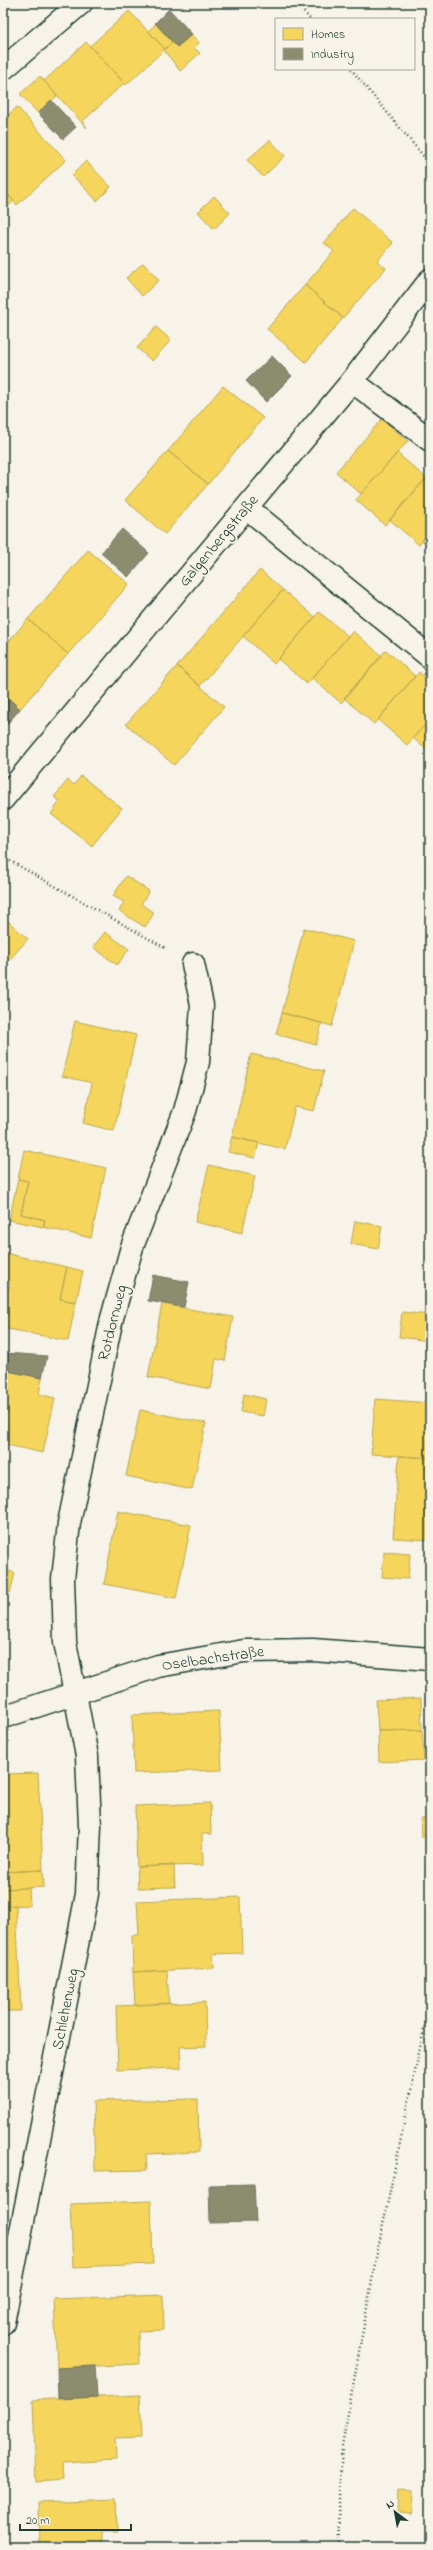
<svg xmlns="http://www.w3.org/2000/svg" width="433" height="2550" viewBox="0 0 433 2550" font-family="'Indie Flower',sans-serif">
  <rect width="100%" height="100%" fill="#f7f3e8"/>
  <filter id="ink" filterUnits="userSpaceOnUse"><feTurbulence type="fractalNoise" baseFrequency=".025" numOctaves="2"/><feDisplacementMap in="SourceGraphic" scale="8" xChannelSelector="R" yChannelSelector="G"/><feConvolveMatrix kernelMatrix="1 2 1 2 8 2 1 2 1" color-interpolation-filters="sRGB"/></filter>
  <g filter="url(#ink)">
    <!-- homes -->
    <path fill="#f6d55c" stroke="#b6a750" d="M129,11L165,49L126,85L90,46Z
      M156,24L172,42L165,49L148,31Z
      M192,35L199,43L194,48L200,53L180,71L164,50L172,42L177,47Z
      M86,42L124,83L83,121L87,128L44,81Z
      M40,76L57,96L38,113L20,94Z
      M17,107L66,160L17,205L3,189V120Z
      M270,140L285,156L263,177L247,160Z
      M86,161L111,187L97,201L72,175Z
      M3,189L14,201L3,211Z
      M214,196L230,213L214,229L198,212Z
      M353,208L393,243L377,261L386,268L343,318L305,285L334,251L324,243Z
      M143,263L159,280L142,296L126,278Z
      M305,285L343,318L306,362L267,329Z
      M156,327L171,340L152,361L137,348Z
      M223,386L263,418L208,484L168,451Z
      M382,419L408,441L361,494L336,472Z
      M168,451L208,484L165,534L125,500Z
      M397,453L426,478L385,525L356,500Z
      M430,474V532L419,545L390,520Z
      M430,532V547L422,540Z
      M88,550L129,584L68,654L28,619Z
      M260,570L283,590L200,686L177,666Z
      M283,590L315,617L274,664L243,636Z
      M319,612L348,636L307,684L278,659Z
      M28,619L68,654L20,709L3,693V648Z
      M353,631L382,656L341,703L312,678Z
      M386,650L415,676L374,724L344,698Z
      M177,666L224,707L174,765L126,724Z
      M419,672L430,681V719L407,745L378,720Z
      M430,719V753L413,738Z
      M81,776L122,808L92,846L51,814L60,801L54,797L68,780L74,785Z
      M126,876L149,891L141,904L154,913L145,927L119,911L124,902L113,896Z
      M3,917L28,939L3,967Z
      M304,928L354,941L332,1026L282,1013Z
      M105,932L129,949L117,965L93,947Z
      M282,1013L322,1023L316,1045L276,1034Z
      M75,1021L136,1035L114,1131L83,1123L92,1083L62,1076Z
      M251,1054L324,1071L314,1111L295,1107L285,1149L232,1137Z
      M232,1137L259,1143L255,1158L228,1152Z
      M24,1150L106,1168L91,1238L43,1227L45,1220L21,1214L28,1181L18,1179Z
      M209,1165L255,1176L242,1233L195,1222Z
      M18,1179L28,1181L21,1214L45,1220L43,1227L9,1220Z
      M355,1221L382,1226L378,1249L351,1244Z
      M430,1241V1259L426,1258Z
      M4,1253L67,1267L60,1299L76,1302L68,1341L3,1328V1303H5L10,1283L3,1282Z
      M67,1267L83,1271L76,1302L60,1299Z
      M162,1304L233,1317L225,1361L216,1359L211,1389L148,1377Z
      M402,1312L430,1315V1341L399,1337Z
      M3,1370L42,1378L39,1394L55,1398L43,1453L3,1444Z
      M244,1394L266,1399L263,1416L241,1412Z
      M375,1399L430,1403V1458L371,1454Z
      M140,1410L206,1423L192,1490L126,1476Z
      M399,1456L430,1458V1540L393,1538Z
      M118,1511L191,1525L176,1598L104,1584Z
      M384,1552L410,1554L408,1579L382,1577Z
      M3,1569L15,1573L10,1593L3,1592Z
      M421,1698L422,1730L378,1731L376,1700Z
      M219,1711L222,1770L134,1773L132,1715Z
      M422,1730L424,1760L379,1762L378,1731Z
      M38,1773L43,1870L3,1872V1774Z
      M210,1803L211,1834H202L203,1865L137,1867L135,1806Z
      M430,1818V1837H422L421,1819Z
      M174,1865L175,1887L138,1888L137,1867Z
      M43,1870L44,1887L3,1889V1872Z
      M29,1888L30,1905L3,1906V1889Z
      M240,1897L242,1953L213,1954L214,1968L133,1972L132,1935H139L137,1901Z
      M16,1905L21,2011H3V1906Z
      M167,1970L169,2003L135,2005L133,1972Z
      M205,2002L206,2046L180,2047L181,2068L118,2070L116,2006Z
      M198,2099L199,2152L146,2154L147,2170L95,2171L93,2101Z
      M151,2201L153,2264L73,2267L70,2204Z
      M163,2295L164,2330L138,2331L139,2364L57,2368L54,2299Z
      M140,2395L142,2437L115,2438L116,2460L62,2463L63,2480L36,2482L33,2400Z
      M398,2490L413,2491L412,2513L397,2512Z
      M116,2499L117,2531H103V2547H39L38,2502Z"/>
    <!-- industry -->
    <path fill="#8c8c6e" stroke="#6b745d" d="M169,9L192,34L177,47L155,23Z
      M51,100L76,127L63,139L38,113Z
      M272,356L292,376L266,402L246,381Z
      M122,529L149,553L128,577L101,553Z
      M3,693L20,709L3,729Z
      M153,1275L189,1282L184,1307L148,1301Z
      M429,1341H430V1370H426Z
      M5,1353L47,1356L42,1378L3,1370Z
      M254,2184L256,2222L210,2223L209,2185Z
      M95,2366L97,2397L58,2399L57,2368Z"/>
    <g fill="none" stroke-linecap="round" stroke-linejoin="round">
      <!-- minor casing -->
      <g stroke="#1f3d34" stroke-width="25">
        <path id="minor" d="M3,69L81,3
          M352,381L430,440
          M247,508L430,657
          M3,799L352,381L430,280
          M3,1717L158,1666L244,1651L313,1650L430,1659
          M3,2323L87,1894L90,1826L87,1756L65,1642L63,1579L69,1523L112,1318L132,1247L185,1111L198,1062L202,1005L193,964"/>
      </g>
      <!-- path -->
      <path stroke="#1f3d34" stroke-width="2.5" stroke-dasharray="1 3" stroke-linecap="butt" d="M296,3L310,19
        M351,69L430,164
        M3,857L167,949
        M340,2547L339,2497L342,2447L376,2258L430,2000"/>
      <!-- minor -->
      <use href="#minor" stroke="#f7f3e8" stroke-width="22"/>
    </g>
  </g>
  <g text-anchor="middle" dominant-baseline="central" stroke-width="4" stroke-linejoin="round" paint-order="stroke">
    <!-- street labels -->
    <g font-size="16" fill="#1f3d34" stroke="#f7f3e8">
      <text transform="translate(219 541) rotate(-50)">Galgenbergstraße</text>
      <text transform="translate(113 1323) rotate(-76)">Rotdornweg</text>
      <text transform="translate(213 1659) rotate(-8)">Oselbachstraße</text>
      <text transform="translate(66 2009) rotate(-79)">Schlehenweg</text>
    </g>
  </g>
  <!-- margin -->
  <rect width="433" height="2550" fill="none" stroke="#f7f3e8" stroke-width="16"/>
  <rect x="8" y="8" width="417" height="2534" fill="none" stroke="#1f3d34" stroke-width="1.5" filter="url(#ink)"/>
  <!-- legend -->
  <rect x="275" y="18" width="140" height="52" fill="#f7f3e8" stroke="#a1aaa0"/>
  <rect x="283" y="28" width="20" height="12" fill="#f6d55c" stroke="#a1aaa0"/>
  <text x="311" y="38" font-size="12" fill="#1f3d34">Homes</text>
  <rect x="283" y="48" width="20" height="12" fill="#8c8c6e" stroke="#a1aaa0"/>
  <text x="311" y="58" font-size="12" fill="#1f3d34">Industry</text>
  <!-- north arrow -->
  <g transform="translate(395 2512) rotate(328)" stroke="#f7f3e8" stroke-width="3" paint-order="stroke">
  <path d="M0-3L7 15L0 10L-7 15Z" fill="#1f3d34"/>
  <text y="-6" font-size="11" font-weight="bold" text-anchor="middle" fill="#1f3d34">N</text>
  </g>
  <!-- scale -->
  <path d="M20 2524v6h111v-6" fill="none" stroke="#1f3d34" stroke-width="2"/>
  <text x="26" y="2524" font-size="12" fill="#1f3d34" stroke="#f7f3e8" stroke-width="3" paint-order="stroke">20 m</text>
</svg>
